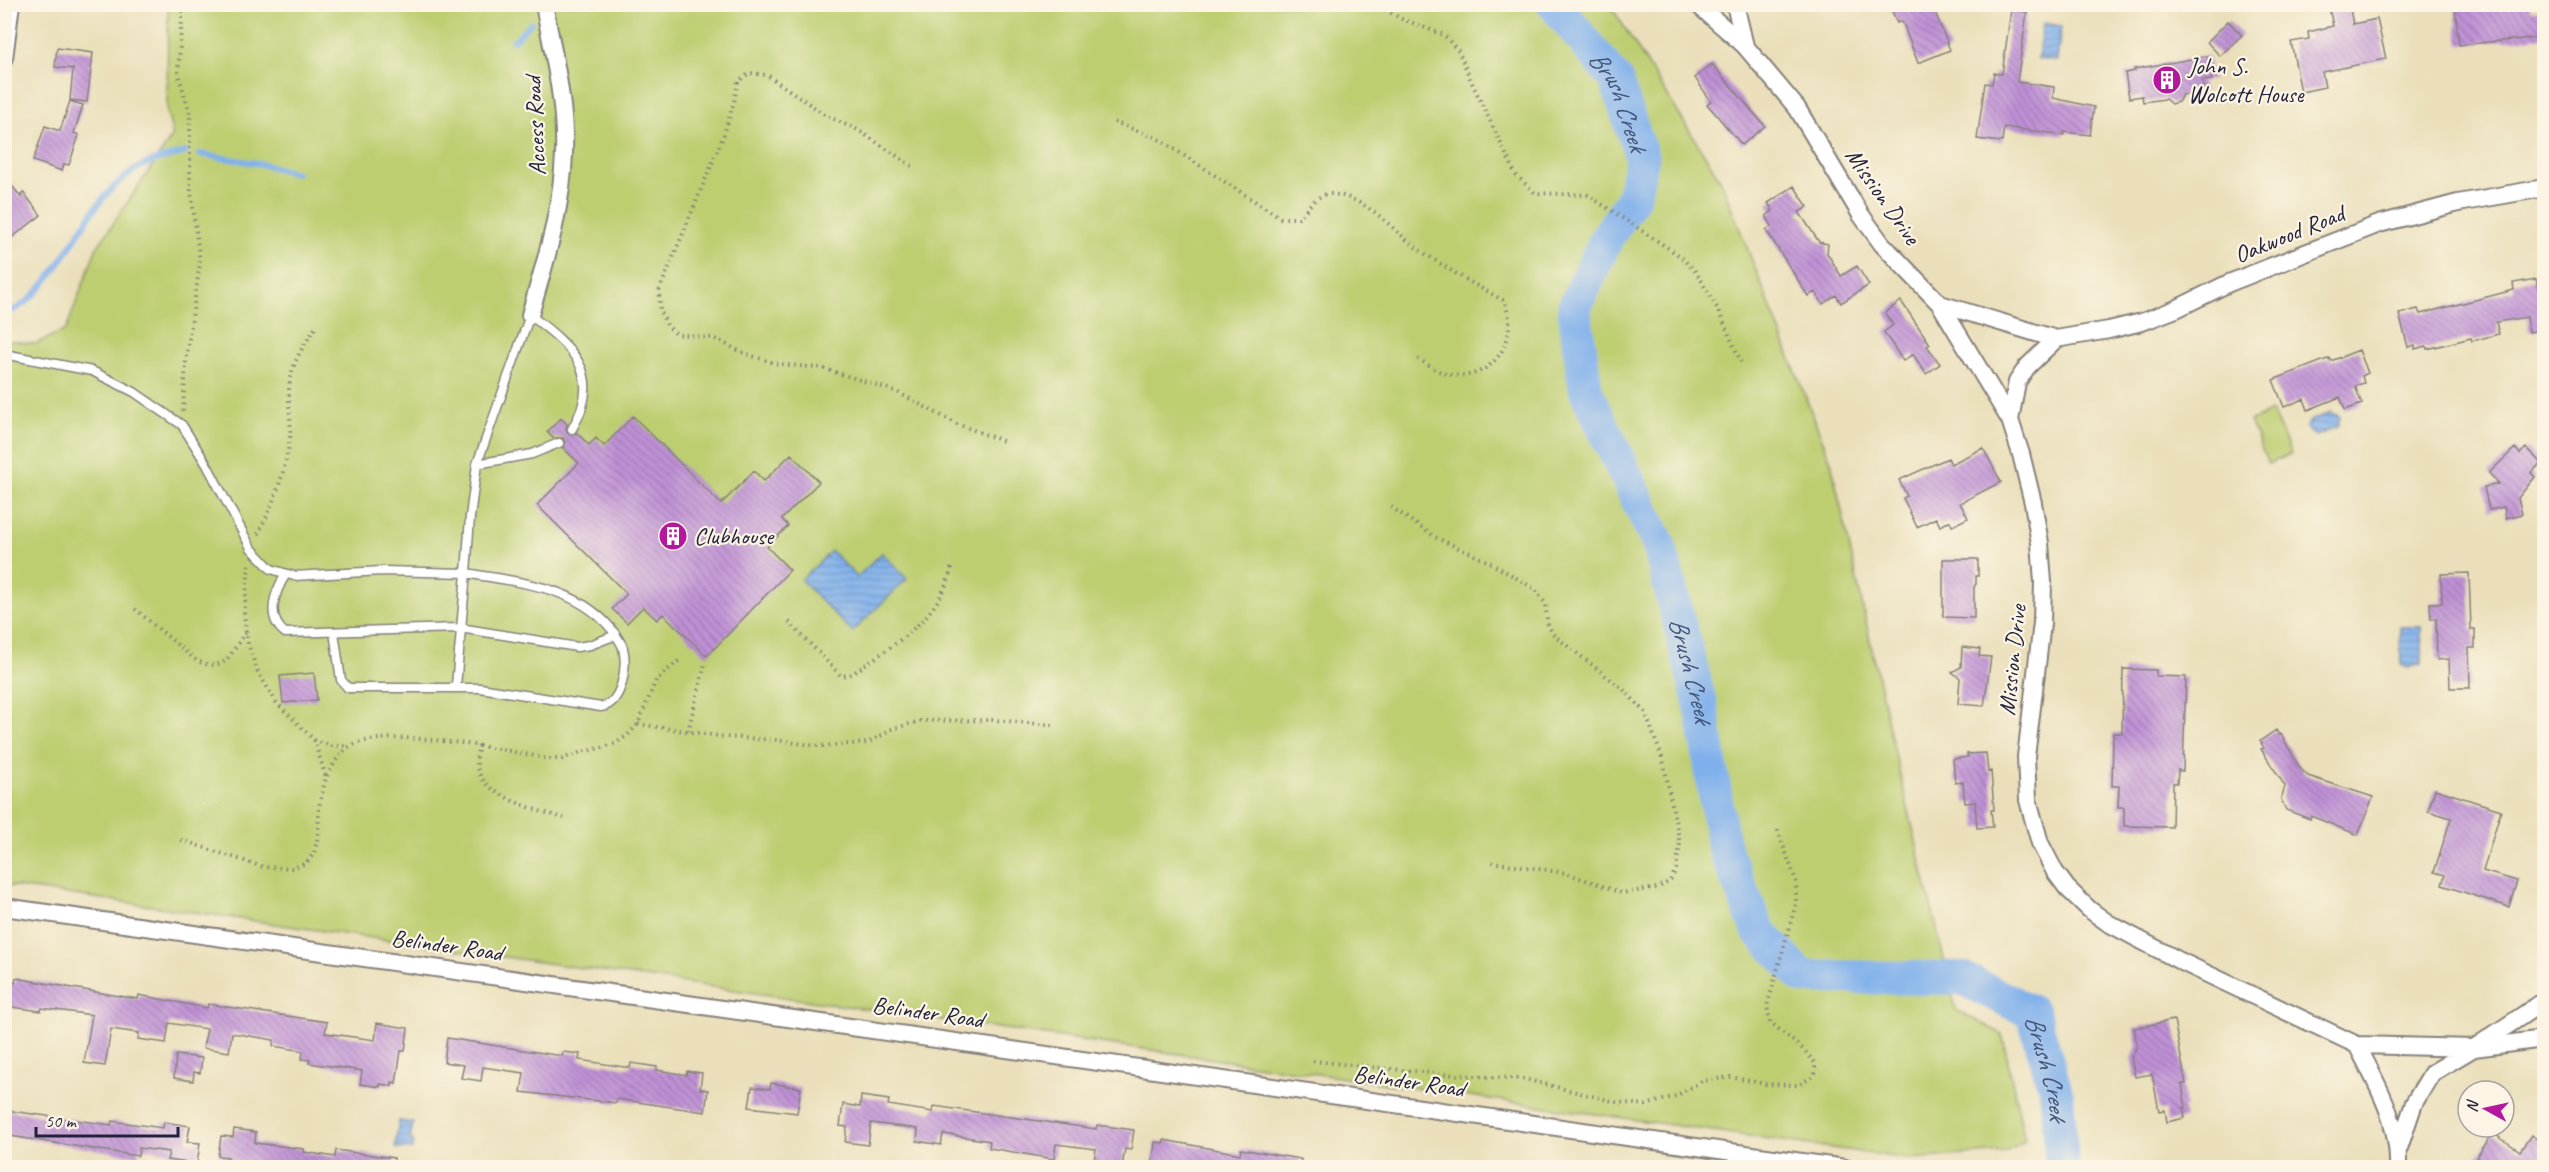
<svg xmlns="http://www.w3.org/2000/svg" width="2549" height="1172" viewBox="0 0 2549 1172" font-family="Caveat,sans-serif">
  <defs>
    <pattern id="water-rules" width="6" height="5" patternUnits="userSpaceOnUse" patternTransform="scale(1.5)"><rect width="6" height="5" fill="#80b0eb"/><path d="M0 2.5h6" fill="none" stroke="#688fc0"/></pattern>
    <pattern id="building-back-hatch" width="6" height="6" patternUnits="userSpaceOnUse" patternTransform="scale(1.5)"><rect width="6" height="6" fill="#bf91d6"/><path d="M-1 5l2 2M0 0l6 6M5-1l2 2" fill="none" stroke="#9b76af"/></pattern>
  </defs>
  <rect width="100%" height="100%" fill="#fcf5e5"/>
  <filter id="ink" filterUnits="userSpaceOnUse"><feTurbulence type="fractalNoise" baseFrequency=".0167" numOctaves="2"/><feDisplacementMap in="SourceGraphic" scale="12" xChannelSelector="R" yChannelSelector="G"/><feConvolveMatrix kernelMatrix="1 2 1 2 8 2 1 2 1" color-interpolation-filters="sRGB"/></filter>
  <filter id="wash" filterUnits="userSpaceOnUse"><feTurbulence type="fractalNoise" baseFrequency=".008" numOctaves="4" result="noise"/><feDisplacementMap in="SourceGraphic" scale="24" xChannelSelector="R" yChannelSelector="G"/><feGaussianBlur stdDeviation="1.35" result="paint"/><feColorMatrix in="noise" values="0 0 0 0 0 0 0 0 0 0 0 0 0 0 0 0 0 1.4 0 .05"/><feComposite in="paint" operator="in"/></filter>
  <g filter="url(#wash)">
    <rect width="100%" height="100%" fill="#eadfba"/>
    <!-- green -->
    <path fill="#bdce71" stroke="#707856" stroke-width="1.5" d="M168,5H1605L1613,9L1721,181L1831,462L1890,732L1956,1010L2002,1034L2025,1141L2005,1152L1908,1159L5,885V340L35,344L66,330L96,249L173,135L167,112Z
      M2272,411L2291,454L2268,464L2250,421Z"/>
    <!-- water -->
    <path fill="url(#water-rules)" stroke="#516993" stroke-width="1.5" d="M2043,23L2061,26L2057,61L2038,59Z
      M2331,412L2340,417L2337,427L2316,436L2309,432L2307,427L2310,421Z
      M831,551L857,577L882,553L907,579L852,632L801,580Z
      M2400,627H2421L2422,664L2408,668L2401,665Z
      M399,1121L413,1123L410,1140L414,1141L412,1149L395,1148Z"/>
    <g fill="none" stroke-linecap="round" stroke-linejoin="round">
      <!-- stream -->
      <path stroke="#80b0eb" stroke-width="6" d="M513,41L531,23
        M199,154L256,163L296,173
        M4,313C40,307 73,239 94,210C104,196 118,181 133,171C147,161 169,157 186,152"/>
      <!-- river -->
      <path stroke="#80b0eb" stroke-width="34" id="s1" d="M1554,4L1616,80L1642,158L1633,198L1606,239L1574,308L1586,391L1659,545L1702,710L1723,845L1758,930L1802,977L1962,978L2033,1013L2057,1096L2062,1168"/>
    </g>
    <g id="blocks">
      <!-- building -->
      <path fill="url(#building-back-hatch)" d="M1889,4H1932L1950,50L1918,63L1902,21L1897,23Z
        M2349,4L2353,24L2377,19L2386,59L2322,72L2325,87L2301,92L2291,42L2309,39L2308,32L2333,26L2329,8Z
        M2458,4H2529L2530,11L2544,9V37L2459,45L2455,8L2459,7Z
        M2011,10L2027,12L2017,82L2054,87L2053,98L2094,107L2090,135L2064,132V135L2004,127L2002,142L1977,139L1985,83L1992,84L1994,73L2002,74Z
        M2228,21L2242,35L2220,56L2207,42Z
        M57,48L93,53L87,102L70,100L73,69L55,67Z
        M2208,56L2212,80L2202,81L2204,91L2182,95L2178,102L2171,104L2165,99L2143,102L2142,96L2129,98L2125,73L2135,71L2134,69Z
        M1712,64L1765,126L1742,145L1707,104L1711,101L1695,78Z
        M70,101L83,105L74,133L79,135L69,165L64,164L62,171L33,161L45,126L60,131Z
        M4,176L21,197L23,192L41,215L4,244Z
        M1794,186L1808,207L1799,212L1819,242L1828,244L1827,253L1841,276L1857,266L1869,285L1841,303L1836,295L1823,304L1815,292L1808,296L1766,230L1772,226L1766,216L1773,211L1768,203Z
        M2536,279L2538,288L2544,287V329L2529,332L2527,317L2496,322L2499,334L2472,341L2471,338L2427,349L2426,346L2415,349V345L2408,347L2399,314L2418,309L2420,314L2514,290L2513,283Z
        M1901,301L1930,344L1927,346L1940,364L1926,374L1913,354L1903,361L1884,332L1893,325L1885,313Z
        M2359,350L2368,373L2362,376L2364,383L2355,386L2362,404L2345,410L2340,397L2308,410L2304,399L2284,407L2273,380L2330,358L2331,361Z
        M633,416L721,504L754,471L764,481L791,454L819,482L782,519L788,526L767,547L790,570L707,656L663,614L657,620L643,607L627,623L612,609L627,594L537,505L579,463L563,448L565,443L563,438H553L547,432L561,418L567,424L566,430L569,434L577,433L589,445L596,438L604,446Z
        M1983,448L2001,482L1960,503L1968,518L1952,526L1950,521L1940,526L1936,518L1917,527L1903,498L1907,496L1899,480L1948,458L1951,464Z
        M2515,448L2520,454L2526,448L2541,463L2531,473L2535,477L2518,498L2522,514L2506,518L2504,507L2489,510L2484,487L2499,484L2489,473Z
        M1943,559H1978V576H1976V584L1974,587V618L1943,617Z
        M2469,573L2471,629H2475V648H2469L2470,688H2450L2449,659L2437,660L2436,618L2431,619L2430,603H2442L2441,574Z
        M1962,647L1980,649L1979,656L1991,657L1984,706L1958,704L1960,678L1952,672L1961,667Z
        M2123,669L2156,670V676L2186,677L2183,771L2178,770L2177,783H2173L2172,827L2124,826V807H2118L2119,786H2112L2113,733H2122Z
        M314,673L317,700L283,703L280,676Z
        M2276,730L2279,735L2281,734L2300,768L2308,776L2373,797L2358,835L2311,816L2310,819L2286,810L2281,799L2285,786L2261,749L2264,748L2260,741Z
        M1986,753L1988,772L1991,771L1994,810H1991L1993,827L1977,828L1975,802L1965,803L1963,782L1955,783L1953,759L1968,757L1967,754Z
        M2435,789L2501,810L2483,871L2517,881L2509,907L2442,885L2445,875L2434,872L2451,818L2428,811Z
        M16,978L107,994L138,999L139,995L207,1008L208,1004L327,1022L325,1033L375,1040L377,1023L408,1028L405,1051H401L396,1083L392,1082V1086L380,1084V1087L360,1084L362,1071L309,1063L310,1060L302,1059L303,1051L273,1046L274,1040L232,1033L229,1052L203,1048L207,1029L169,1023L166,1043L138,1039L139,1033L111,1029L105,1066L84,1063L92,1015L42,1008L41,1011L4,1006L6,982L15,983Z
        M2174,1020L2186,1084H2182L2186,1108H2183L2185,1118L2167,1122L2165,1110L2159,1111L2152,1074L2135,1077L2131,1058L2137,1046L2134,1028Z
        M447,1038L562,1056L563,1052L580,1054L579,1060L630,1068L631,1063L657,1067V1070L686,1075L687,1071L702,1073L700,1089L708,1090L705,1112L617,1099L616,1103L521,1092L524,1073L483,1067L481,1081L461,1078L464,1065L444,1062Z
        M176,1055L202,1058L200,1073L194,1072L193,1081L174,1078Z
        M771,1083L801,1088L797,1113L749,1107L752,1087L770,1089Z
        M861,1096L889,1100L888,1105L933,1112L934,1106L1096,1129L1097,1125L1134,1130L1131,1150L1125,1149L1122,1167H1093L1096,1149L1056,1144L1054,1159L989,1148L990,1141L952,1135L943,1134L941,1145L917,1141L918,1129L871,1123L868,1145L845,1142L847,1127L840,1126L843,1104L860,1107Z
        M4,1110L111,1125L112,1121L163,1128L164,1122L190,1126L187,1142L200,1143L197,1164L167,1160L169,1152L139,1148L138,1156L4,1135Z
        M234,1129L256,1132L255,1143L304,1149V1152L335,1157L336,1150L394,1158L393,1167L227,1166L228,1157L218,1156L221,1136L233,1137Z
        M2493,1133L2520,1151L2531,1135L2544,1144V1151L2537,1162L2544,1167H2470Z
        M1164,1140L1240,1154L1241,1149L1301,1159L1300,1167H1152L1155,1142L1163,1143Z"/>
    </g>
  </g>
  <g filter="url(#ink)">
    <use href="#blocks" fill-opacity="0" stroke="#86807a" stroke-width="1.5"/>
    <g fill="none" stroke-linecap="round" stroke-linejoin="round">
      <!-- service casing -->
      <g stroke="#86807a" stroke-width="11">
        <path id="service" d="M4,354L92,371L134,392L182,425L207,465L251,548L271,569L294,576L382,571L466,573L470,517L477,464L530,315C572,347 605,374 572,429
          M477,464L532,454L559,443
          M286,574C275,591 265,617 285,633L460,628L577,647L590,645L616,635C581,586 521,583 466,573L456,686
          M334,632L341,680L348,688H480L601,707C622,704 628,666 623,648C622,644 618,639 616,635"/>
      </g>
      <!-- minor casing -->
      <g stroke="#86807a" stroke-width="20">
        <path id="minor" d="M1697,4L1745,46L1797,108L1861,215L1882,244L1940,304L2010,420L2021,454L2033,503L2040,543L2043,582L2042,623L2026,757L2028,800L2040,843L2055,872L2067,888L2090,910L2108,923L2180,961L2357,1045L2474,1048L2544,1001
          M1735,4L1745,46
          M4,58L11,4
          M1940,304L2056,339L2109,330L2142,322L2176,309L2229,283L2379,224L2458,203L2544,188
          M530,315C545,262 562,210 564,154C566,103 553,54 544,4
          M2010,420L2017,382L2027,367L2056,339
          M4,907L1845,1168
          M2357,1045C2377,1084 2400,1123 2398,1168
          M2399,1148L2414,1103L2432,1073L2474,1048L2544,1039"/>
      </g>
      <!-- path -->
      <path stroke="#86807a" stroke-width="4" stroke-dasharray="1.5 4.5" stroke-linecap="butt" d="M1375,4L1402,19L1444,35L1459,52L1471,81L1516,175L1535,193L1588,195L1680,256L1696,272L1717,308L1741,362
        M1114,122L1157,138L1281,218H1299C1307,209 1316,194 1330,194C1367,196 1391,229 1418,249C1446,268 1474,285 1505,301C1506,308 1510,317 1509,325C1508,359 1478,384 1443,373C1435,370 1426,363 1418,359
        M912,166L858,130L827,116L767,75L750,73L738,81L734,102L723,137L659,291L660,311L667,325L676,334L713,338L746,354L778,364L822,368L895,391L957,424L1006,442
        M183,411L186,360L200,263L190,183V114L178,73L183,4
        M1391,507L1435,537L1489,562L1535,589L1545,603L1548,626L1555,636L1623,689L1645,712L1663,760L1680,844L1676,869L1670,881L1657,888L1622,893L1566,873L1492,862
        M258,534C274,503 285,473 290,438C292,422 288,407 289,392C289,368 302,347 315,328
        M135,609L197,661C228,674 230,652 246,632
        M789,622L841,676L852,674C894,644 940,620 952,566
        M638,724L725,737L776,740L818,746L868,743L892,729L920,721L994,720L1054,725
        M688,731L705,664
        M314,740L332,746H349
        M479,745C477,754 475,764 479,773C488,797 541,812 564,818
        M327,776C333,766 338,754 349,747C385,725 507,750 549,759H562L581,752L601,748L616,743L628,735L638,724L656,680L682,658
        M181,840L263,867L293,868L306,863L314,853L318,837L319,807L326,777L314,740L276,702L257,670L248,644L244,615L249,564
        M1313,1061L1442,1074L1524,1079L1616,1102L1646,1105L1676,1096L1702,1081L1731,1077L1765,1084L1799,1085L1815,1075V1063L1804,1050L1770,1022L1767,1006L1796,904V881L1777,828"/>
      <!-- service -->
      <use href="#service" stroke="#fff" stroke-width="8"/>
      <!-- minor -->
      <use href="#minor" stroke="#fff" stroke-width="16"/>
    </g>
  </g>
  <!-- icons -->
  <defs>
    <g id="building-disc" transform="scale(1.5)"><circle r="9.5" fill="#b5179e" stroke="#fcf5e5"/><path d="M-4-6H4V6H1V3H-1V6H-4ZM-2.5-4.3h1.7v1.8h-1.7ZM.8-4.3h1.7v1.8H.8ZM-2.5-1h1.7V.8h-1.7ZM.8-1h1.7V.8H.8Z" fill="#fff"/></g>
  </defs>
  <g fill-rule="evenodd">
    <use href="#building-disc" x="2167" y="80"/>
    <use href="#building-disc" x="673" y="536"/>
  </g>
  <g text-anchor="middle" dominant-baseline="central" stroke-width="4.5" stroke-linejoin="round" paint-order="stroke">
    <!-- poi labels -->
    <g font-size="24" fill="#22223b" stroke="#fcf5e5" text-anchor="start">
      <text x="2188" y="66">John S.<tspan x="2188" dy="28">Wolcott House</tspan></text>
      <text x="694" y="536">Clubhouse</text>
    </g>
    <!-- street labels -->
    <g font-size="24" fill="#22223b" stroke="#fcf5e5">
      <text transform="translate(535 126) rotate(-93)">Access Road</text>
      <text transform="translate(1883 196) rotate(55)">Mission Drive</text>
      <text transform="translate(2289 234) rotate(-22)">Oakwood Road</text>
      <text transform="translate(2012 660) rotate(-84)">Mission Drive</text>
      <text transform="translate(447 945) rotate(8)">Belinder Road</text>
      <text transform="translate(928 1012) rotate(8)">Belinder Road</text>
      <text transform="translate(1409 1081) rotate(8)">Belinder Road</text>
    </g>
    <!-- water labels -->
    <g font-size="26" font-style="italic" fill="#435479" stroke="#fcf5e5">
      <text stroke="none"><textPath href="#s1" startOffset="118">Brush Creek</textPath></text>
      <text stroke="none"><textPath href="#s1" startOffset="730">Brush Creek</textPath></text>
      <text stroke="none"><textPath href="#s1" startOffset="1360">Brush Creek</textPath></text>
    </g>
  </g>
  <!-- margin -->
  <rect width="2549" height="1172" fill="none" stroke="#fcf5e5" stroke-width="24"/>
  <!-- north arrow -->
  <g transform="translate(2486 1109) rotate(278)"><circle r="28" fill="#fcf5e5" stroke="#a5a1a1" stroke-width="1.5"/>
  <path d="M0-4.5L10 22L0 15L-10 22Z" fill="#b5179e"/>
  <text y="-9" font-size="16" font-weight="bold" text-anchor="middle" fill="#22223b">N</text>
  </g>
  <!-- scale -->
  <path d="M36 1127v9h142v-9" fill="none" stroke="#22223b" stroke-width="3"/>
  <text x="45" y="1127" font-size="18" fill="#22223b" stroke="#fcf5e5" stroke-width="4.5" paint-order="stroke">50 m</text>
</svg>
